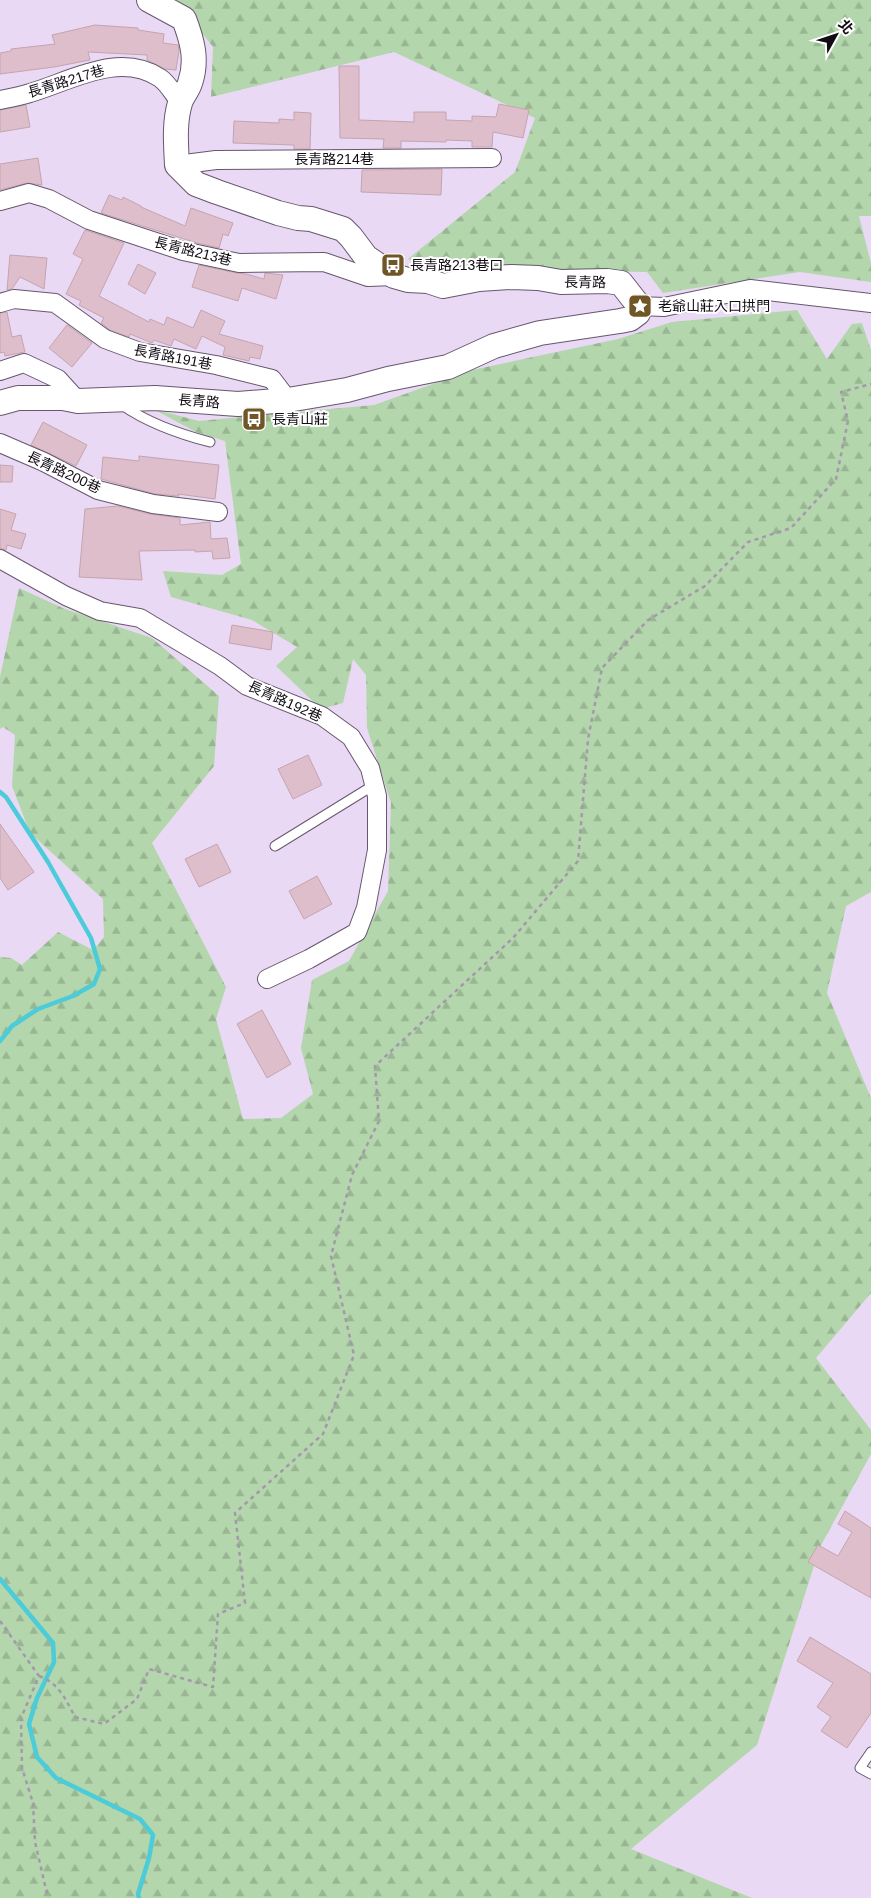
<svg xmlns="http://www.w3.org/2000/svg" width="871" height="1898" viewBox="0 0 871 1898" font-family="Arial,'Noto Sans TC',sans-serif">
  <defs>
    <pattern id="forest-firs" width="22" height="20" patternUnits="userSpaceOnUse" patternTransform="scale(1.25)"><rect width="22" height="20" fill="#b3d6ac"/><path d="M5 1l3.5 6h-7zM16 11l3.5 6h-7z" fill="#99b693"/></pattern>
  </defs>
  <rect width="100%" height="100%" fill="#ead9f4"/>
  <!-- forest -->
  <path fill="url(#forest-firs)" d="M176,0H871V216H859L871,263V282L800,272L663,293L647,272L431,268L408,259L515,172L535,118L394,52L211,97L213,47Z
    M797,310L827,359L852,324L862,323L871,350V892L846,906L827,993L871,1098V1293L816,1358L871,1430V1454L820,1547L757,1745L631,1849L752,1898H0V957L11,958L22,965L58,932L93,950L104,937L103,899L30,833L12,786L15,735L3,727L0,729V677L19,588L65,609L152,638L219,696L214,766L152,843L226,987L216,1019L243,1119L281,1118L313,1094L301,1048L312,980L349,961L388,891L391,803L367,728L366,675L353,659L343,703L321,709L276,666L297,647L252,620L171,597L163,571L222,575L241,564L225,441L196,432L153,409L199,421L374,405L472,370L618,339L672,322Z"/>
  <g fill="none" stroke-linecap="round" stroke-linejoin="round">
    <!-- stream -->
    <path stroke="#4ccbd9" stroke-width="4.5" d="M0,792L6,797L48,862L91,938L100,969L94,984L73,996L38,1009L12,1026L0,1041
      M0,1579L53,1643L54,1662L37,1698L29,1724L37,1757L56,1778L140,1819L153,1835L149,1858L138,1894L139,1898"/>
  </g>
  <!-- building -->
  <path fill="#dfbecb" stroke="#c4a4b0" d="M95,25L138,28V30L164,34L163,43L178,45L179,51L176,70L165,69L147,60V55L88,52L90,60L54,67L0,74V53L11,51V49L55,44L52,35Z
    M339,66H359V120L414,122V112H446V120L472,121V116L496,117L499,104L529,110L523,138L493,132L492,147H472V141L446,140V142L401,141V148H383L384,139L340,138Z
    M26,105L30,127L0,132V110Z
    M294,112L311,113L310,149H294V145L233,143L234,121L279,123V119L294,120Z
    M38,158L42,185L27,183L0,190V164Z
    M442,169L441,195L361,192L362,170Z
    M109,195L122,200L123,197L141,206V207L185,226L191,208L233,223L228,236L223,234L219,248L197,243L101,213Z
    M85,230L124,243L99,296L149,322L150,319L164,325L167,317L193,328L201,310L225,321L219,334L263,346L260,359L250,357L249,361L223,355L225,347L202,336L196,349L174,339L171,346L154,340L152,343L130,334L129,337L110,330L101,323L104,318L79,305L81,301L66,294L83,259L73,254Z
    M10,255L47,258L44,289L20,277L12,289L7,290Z
    M138,264L156,273L145,294L128,284Z
    M199,265L237,273L246,274L264,279L265,273L283,275L276,299L242,288L238,301L192,287Z
    M7,312L12,337L21,335L25,352L5,356L4,352L0,353V313Z
    M67,325L92,343L72,367L49,348Z
    M43,422L87,445L76,466L31,445Z
    M139,456L219,465L215,499L178,494L179,496L155,494L101,479L103,457L139,461Z
    M0,465L13,466L12,482H0Z
    M118,506L150,514L180,518V525L210,522L211,539L227,538L230,558L213,559L212,551L195,552V550L139,551L142,580L79,577L85,509Z
    M0,509L16,514L11,530L26,534L21,549L7,545L6,550L0,548Z
    M232,625L273,632L271,650L229,643Z
    M308,755L322,785L293,799L278,769Z
    M0,824L34,872L8,890L0,878Z
    M217,844L231,872L199,887L185,859Z
    M317,876L332,904L304,919L289,891Z
    M262,1010L291,1064L267,1078L237,1024Z
    M845,1511L871,1528V1598L808,1562L818,1545L838,1556L852,1532L838,1524Z
    M810,1637L871,1674V1713L847,1748L821,1731L831,1717L817,1707L833,1683L797,1661Z"/>
  <g fill="none" stroke-linecap="round" stroke-linejoin="round">
    <!-- lane casing -->
    <g stroke="#66576e" stroke-width="11">
      <path id="lane" d="M122,405C148,423 179,434 210,442
        M275,846L374,785
        M871,1752L860,1768L871,1774"/>
    </g>
    <!-- street casing -->
    <g stroke="#66576e" stroke-width="20">
      <path id="street" d="M0,100C10,98 21,96 30,93C71,81 119,51 160,78C168,83 174,95 180,102
        M177,165L216,160L492,158
        M0,201L29,193L49,199L89,220L183,251L239,263L324,262L368,277L394,276
        M0,303L14,299L55,303L105,339L140,352L216,365L272,379L288,400
        M639,306L664,307L750,289L871,303
        M0,371L24,363L58,379L78,401
        M0,443L44,462L98,490L153,504L218,512
        M0,559L66,596L100,611L140,618L220,666L247,686L322,716L351,737L370,768L377,796V850L366,908L357,932L309,959L267,979"/>
    </g>
    <!-- secondary casing -->
    <g stroke="#66576e" stroke-width="26">
      <path id="secondary" d="M0,403L18,398H63L78,401L155,398L238,404L288,400L347,390L388,379L448,367L494,346L540,333L620,321L630,319L638,313L639,306L621,283L607,281L561,282L538,278L511,277L479,279L443,286L428,281L408,280L394,276L366,257L351,237L343,229L311,219L298,218L278,213L217,192L196,184L177,165C176,145 174,123 180,103C182,96 188,90 190,83C198,60 192,40 184,19L149,0"/>
    </g>
    <!-- path -->
    <path stroke="#a597ac" stroke-width="2.5" stroke-dasharray="4 4" stroke-linecap="butt" d="M0,1621L39,1676L21,1718L22,1768L33,1803L35,1842L48,1898
      M39,1676C59,1683 66,1700 75,1717L104,1724L137,1699L149,1669L213,1687L218,1614L245,1603L235,1513L323,1434L354,1355L331,1256L352,1175L379,1121L375,1066L513,938L578,861L588,739L602,668L648,620L705,586L748,542L791,528L836,479L848,421L841,392L871,384"/>
    <!-- lane -->
    <use href="#lane" stroke="#fff" stroke-width="9"/>
    <!-- street -->
    <use href="#street" stroke="#fff" stroke-width="18"/>
    <!-- secondary -->
    <use href="#secondary" stroke="#fff" stroke-width="24"/>
  </g>
  <!-- icons -->
  <defs>
    <g id="bus-square" transform="scale(1.25)"><rect x="-9" y="-9" width="18" height="18" rx="4" fill="#705527" stroke="#fff"/><path d="M-5-6H5V4H4V6H2V4H-2V6H-4V4H-5ZM-3.5-4V0h7V-4ZM-3.5 1.2v1.5H-2V1.2ZM2 1.2v1.5H3.5V1.2Z" fill="#fff"/></g>
    <g id="sight-square" transform="scale(1.25)"><rect x="-9" y="-9" width="18" height="18" rx="4" fill="#705527" stroke="#fff"/><path d="M0-6L1.8-2.2L6-1.7L2.9 1.2L3.7 5.4L0 3.3L-3.7 5.4L-2.9 1.2L-6-1.7L-1.8-2.2Z" fill="#fff"/></g>
  </defs>
  <g fill-rule="evenodd">
    <use href="#bus-square" x="393" y="265"/>
    <use href="#sight-square" x="640" y="306"/>
    <use href="#bus-square" x="254" y="419"/>
  </g>
  <g text-anchor="middle" dominant-baseline="central" stroke-width="4" stroke-linejoin="round" paint-order="stroke">
    <!-- street labels -->
    <g font-size="14" fill="#110b14" stroke="#fff">
      <text transform="translate(66 81) rotate(-17)">長青路217巷</text>
      <text x="334" y="159">長青路214巷</text>
      <text transform="translate(193 251) rotate(14)">長青路213巷</text>
      <text transform="translate(585 282) rotate(1)">長青路</text>
      <text transform="translate(173 357) rotate(11)">長青路191巷</text>
      <text transform="translate(199 401) rotate(5)">長青路</text>
      <text transform="translate(64 472) rotate(25)">長青路200巷</text>
      <text transform="translate(285 701) rotate(24)">長青路192巷</text>
    </g>
    <!-- poi labels -->
    <g font-size="14" fill="#110b14" stroke="#fff" text-anchor="start">
      <text x="410" y="265">長青路213巷口</text>
      <text x="658" y="306">老爺山莊入口拱門</text>
      <text x="272" y="419">長青山莊</text>
    </g>
  </g>
  <!-- north arrow -->
  <g transform="translate(836 35) rotate(50)" stroke="#ffffff" stroke-width="4" paint-order="stroke">
  <path d="M0-4L9 19L0 12L-9 19Z" fill="#110b14"/>
  <text y="-8" font-size="14" font-weight="bold" text-anchor="middle" fill="#110b14">北</text>
  </g>
</svg>
